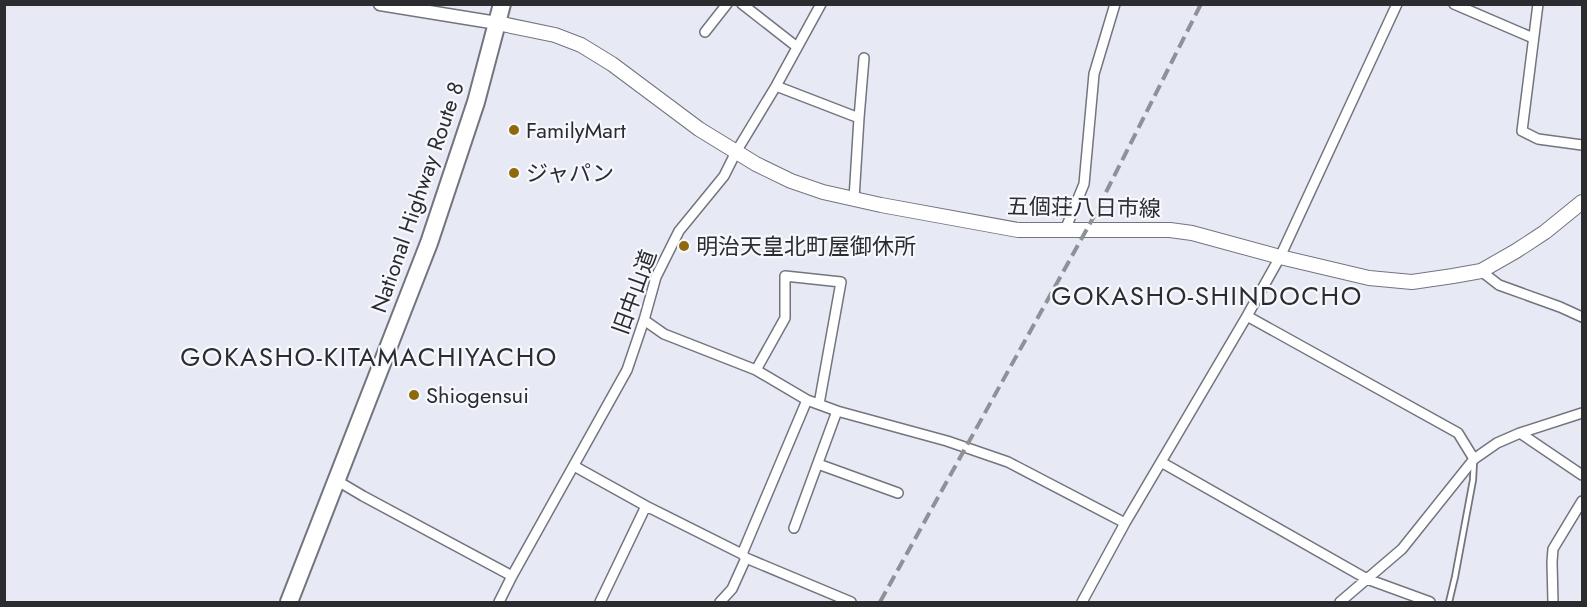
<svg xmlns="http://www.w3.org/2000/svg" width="1587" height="607" viewBox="0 0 1587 607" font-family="Jost,'Noto Sans JP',sans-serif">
  <rect width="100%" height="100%" fill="#e7eaf4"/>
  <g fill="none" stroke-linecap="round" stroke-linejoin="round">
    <!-- service casing -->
    <g stroke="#72757d" stroke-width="8">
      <path id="service" d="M1449,602L1455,577L1473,480L1474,461"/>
    </g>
    <!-- minor casing -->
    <g stroke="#72757d" stroke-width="12">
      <path id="minor" d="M742,4L797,47
        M1454,4L1533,38
        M1538,4L1522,131L1538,139L1582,145
        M705,32L727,4
        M776,86L859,118L864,58
        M854,199L859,118
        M1065,230L1084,184L1094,74L1115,4
        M1481,271L1499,285L1560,307L1582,317
        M1247,316L1458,433L1474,459
        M644,320L664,334L756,370L807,400L837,411L947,441L1008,462L1125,523
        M756,370L785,318V276L841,282L819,404
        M1520,433L1582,475
        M1161,462L1367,579L1430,602
        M818,464L898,493
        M574,466L646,506L742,554L746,558L851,602
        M336,480L363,496L512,576
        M794,528L837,411
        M742,554L807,400
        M499,602L512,576L627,370L644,320L656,277L679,231L724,176L736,152L776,86L821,4
        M600,602L646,506
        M720,602L732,589L746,558
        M1082,602L1125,523L1247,316L1280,257L1397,4
        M1340,602L1402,549L1474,459L1497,443L1520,433L1582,413
        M1553,602L1552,562L1553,549L1582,501"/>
    </g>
    <!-- tertiary casing -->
    <g stroke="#72757d" stroke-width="15">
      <path id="tertiary" d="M380,4L497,23"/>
    </g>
    <!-- secondary casing -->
    <g stroke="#72757d" stroke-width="16">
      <path id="secondary" d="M497,23L555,35L581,45L612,64L699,129L756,164L791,181L823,192L881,205L1018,230H1170L1192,233L1280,257L1369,278L1412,282L1453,276L1481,271L1516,251L1545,232L1582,202"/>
    </g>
    <!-- trunk casing -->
    <g stroke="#72757d" stroke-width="20">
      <path id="trunk" d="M289,602L429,243L476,102L502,4"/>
    </g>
    <!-- service -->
    <use href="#service" stroke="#fff" stroke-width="4.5"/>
    <!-- minor -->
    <use href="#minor" stroke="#fff" stroke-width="9"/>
    <!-- tertiary -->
    <use href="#tertiary" stroke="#fff" stroke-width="12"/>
    <!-- secondary -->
    <use href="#secondary" stroke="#fff" stroke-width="14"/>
    <!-- trunk -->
    <use href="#trunk" stroke="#fff" stroke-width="16"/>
    <!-- rail -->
    <path stroke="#8f9198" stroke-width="4" stroke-dasharray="12 6" stroke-linecap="butt" d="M880,602L1093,218L1201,4"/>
  </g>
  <!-- markers -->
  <g fill="#90680e" stroke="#f6f8fe" stroke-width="2">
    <circle cx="514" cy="130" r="6"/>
    <circle cx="514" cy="173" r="6"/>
    <circle cx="684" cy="246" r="6"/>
    <circle cx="414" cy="395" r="6"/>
  </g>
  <g text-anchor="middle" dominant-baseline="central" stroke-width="4.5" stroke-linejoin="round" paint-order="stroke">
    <!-- poi labels -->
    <g font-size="22" fill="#2b2c30" stroke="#f6f8fe" text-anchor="start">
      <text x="526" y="130">FamilyMart</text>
      <text x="526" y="173">ジャパン</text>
      <text x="696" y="246">明治天皇北町屋御休所</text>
      <text x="426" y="395">Shiogensui</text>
    </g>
    <!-- street labels -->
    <g font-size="22" fill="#2b2c30" stroke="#f6f8fe">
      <text transform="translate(417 197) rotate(-71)">National Highway Route 8</text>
      <text transform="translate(1084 207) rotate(1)">五個荘八日市線</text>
      <text transform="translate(634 292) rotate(-70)">旧中山道</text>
    </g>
    <!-- quarter labels -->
    <g font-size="26" letter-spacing="1.5" fill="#2b2c30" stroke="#f6f8fe">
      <text x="1207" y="296">GOKASHO-SHINDOCHO</text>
      <text x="369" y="357">GOKASHO-KITAMACHIYACHO</text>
    </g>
  </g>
  <!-- border -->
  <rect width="1587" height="607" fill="none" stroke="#2b2c30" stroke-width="12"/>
</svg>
